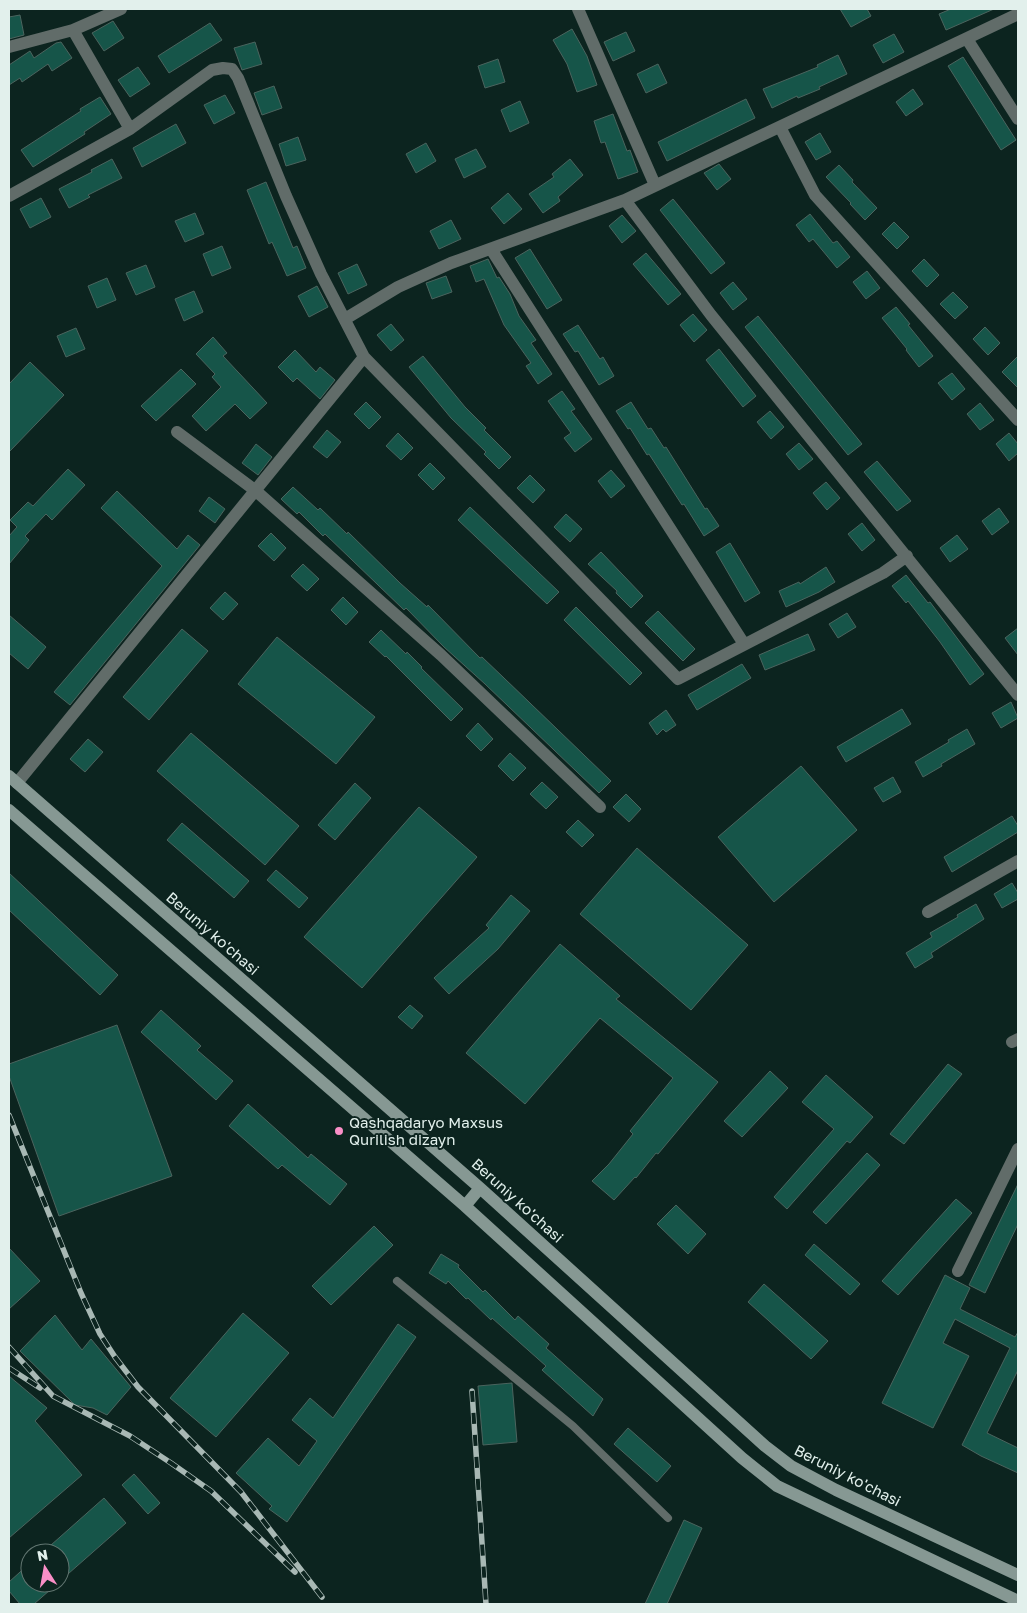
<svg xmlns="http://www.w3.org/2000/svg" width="1027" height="1613" viewBox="0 0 1027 1613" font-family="'Golos Text',sans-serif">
  <rect width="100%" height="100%" fill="#0c241f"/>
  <!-- building -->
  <path fill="#165549" stroke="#4b645e" d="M840,9H867L871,16L851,27Z
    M951,9H994L946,30L939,14Z
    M20,15L24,35L9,39V17Z
    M113,21L124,38L104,51L92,33Z
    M210,23L222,40L169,73L158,56Z
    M572,29L587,56L597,85L577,92L567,64L553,40Z
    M626,32L635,51L613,61L604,42Z
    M894,34L904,52L883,63L873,45Z
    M61,42L72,58L52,71L48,64L22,82L20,78L9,85V65L30,51L34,58L56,43Z
    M255,42L262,64L242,70L234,48Z
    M838,55L847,74L819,87L820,89L798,98L797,96L772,108L763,89L818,67L817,65Z
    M963,57L1016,140L1001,150L948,66Z
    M498,59L505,82L485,88L478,66Z
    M658,64L667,83L646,93L637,74Z
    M138,67L150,84L130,97L118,80Z
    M274,86L282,108L262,115L254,93Z
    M913,89L923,104L906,116L896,102Z
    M225,95L235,113L214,124L204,105Z
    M100,97L111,114L84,132L85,134L33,167L21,150L81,111L80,109Z
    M746,99L755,118L667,161L658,142Z
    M520,101L529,123L510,132L501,110Z
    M613,114L627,151L630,150L638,172L618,179L605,142L601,143L594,121Z
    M176,124L186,143L142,167L133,148Z
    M820,133L831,152L816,160L805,142Z
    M298,137L306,160L286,166L279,144Z
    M426,143L436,161L416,173L406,154Z
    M476,149L486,167L464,178L455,159Z
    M112,159L122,178L88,195L90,197L69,208L59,189L92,172L91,170Z
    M570,159L583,175L558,197L560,201L543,213L529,194L554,177L552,174Z
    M719,164L731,179L717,190L704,173Z
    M839,165L853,180L852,182L877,208L865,220L850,204L851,203L826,177Z
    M266,182L293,248L297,246L306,268L287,276L272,242L269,244L247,190Z
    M508,193L522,209L504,224L491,208Z
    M41,198L51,217L30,228L20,209Z
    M673,199L725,263L711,274L660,210Z
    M195,213L204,234L185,242L175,221Z
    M810,214L833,243L837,241L850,257L837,268L813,239L809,242L796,225Z
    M622,215L636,231L622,243L609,226Z
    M451,220L461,239L439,249L430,231Z
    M894,222L909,237L897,249L882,234Z
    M222,246L231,268L212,276L203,254Z
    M530,249L562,300L547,309L515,258Z
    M646,253L681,294L668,305L633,264Z
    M488,259L497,278L499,277L510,294L519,316L536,340L531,343L552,374L538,384L526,366L531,363L504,325L484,279L476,282L470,266Z
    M924,259L939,275L927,287L912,271Z
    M357,264L367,285L348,294L338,273Z
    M146,265L155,287L136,295L126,273Z
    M867,271L880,288L866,299L853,282Z
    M446,276L452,292L432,299L426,283Z
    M107,278L116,300L97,308L88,286Z
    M733,282L747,299L733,310L720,293Z
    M317,286L328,307L309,317L298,296Z
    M194,291L203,312L184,321L175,299Z
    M953,292L968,307L955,319L940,304Z
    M896,307L910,324L908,325L933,356L919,367L906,350L907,349L882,318Z
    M693,314L707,330L694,342L680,325Z
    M758,316L862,444L848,455L745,327Z
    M391,324L404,340L391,351L377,335Z
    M578,325L600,359L603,357L614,376L599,385L578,351L575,352L563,334Z
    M985,327L1000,343L988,355L973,339Z
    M76,328L85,349L66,357L57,336Z
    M213,337L227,353L223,356L267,403L250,419L235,404L206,431L192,416L221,387L212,377L215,374L196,354Z
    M719,349L756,396L743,407L706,360Z
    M295,350L316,372L320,367L335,380L320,399L297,378L293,382L278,367Z
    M423,356L465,407L486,428L484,430L511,457L499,469L484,454L486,452L451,418L409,367Z
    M1018,356V388L1002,372Z
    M30,362L64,395L9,452V384Z
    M181,369L196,384L156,421L141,406Z
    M952,373L965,389L952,400L938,383Z
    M562,391L575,409L571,411L592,439L575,452L564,438L571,433L548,401Z
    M366,402L381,417L369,429L354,414Z
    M631,402L648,429L651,428L664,448L666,447L705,509L707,508L719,526L704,536L684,504L682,505L649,454L647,455L630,428L628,429L616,411Z
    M980,403L994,420L980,430L967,414Z
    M770,411L784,427L771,439L757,422Z
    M327,430L341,442L327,458L313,447Z
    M398,433L413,448L401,460L386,446Z
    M1009,433L1018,444V453L1009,461L996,444Z
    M799,443L813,459L799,470L786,454Z
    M256,444L272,457L258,475L242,463Z
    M877,461L911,501L897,511L864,472Z
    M430,463L445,478L433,490L418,475Z
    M68,469L85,485L52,520L46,514L25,536L29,540L9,564V536L17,527L10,520L28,502L33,506Z
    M611,470L625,486L611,498L598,481Z
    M530,475L545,490L533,503L517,488Z
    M826,482L840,498L827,510L813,493Z
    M293,487L318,510L320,508L347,534L348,532L400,583L427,607L428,605L480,658L482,657L504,678L611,781L599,793L485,684L444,647L406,608L404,610L325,534L323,536L299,512L297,514L281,499Z
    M117,491L177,549L188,535L200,545L70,705L54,692L162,566L101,508Z
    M209,497L225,509L215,523L199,511Z
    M470,507L559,592L547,604L458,520Z
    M999,508L1009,522L992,535L982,521Z
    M566,514L582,529L570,542L554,527Z
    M862,523L875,540L862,551L848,534Z
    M271,533L286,548L274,561L258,546Z
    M957,535L968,549L950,562L940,548Z
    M730,543L760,593L745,602L716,552Z
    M601,552L643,596L631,608L616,593L617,591L588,564Z
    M303,564L319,579L307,591L291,576Z
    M826,567L835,582L819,592L786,607L779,591L799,582L800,584Z
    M906,575L928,603L930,602L984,674L970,685L940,642L908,601L906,603L892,586Z
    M225,592L238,604L223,620L210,608Z
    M343,597L358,612L346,625L331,610Z
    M576,607L642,673L630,685L564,620Z
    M658,611L695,649L683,661L645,623Z
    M847,613L856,627L838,638L829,624Z
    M9,615L46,647L28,669L9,653Z
    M1018,628V655L1005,638Z
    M182,629L208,651L149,720L123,697Z
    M381,630L406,654L407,652L422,667L421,668L463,709L451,721L386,656L385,657L369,642Z
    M808,634L815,650L765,670L759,655Z
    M277,637L375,717L336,764L238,684Z
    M742,664L751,678L697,710L688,695Z
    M1011,702L1018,718L1001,728L992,713Z
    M902,709L911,724L846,762L837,747Z
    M666,710L676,725L666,732L663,729L657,735L649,723Z
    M478,723L493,739L481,751L466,736Z
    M967,729L975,744L941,764L942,766L923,777L915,762L949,742L948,740Z
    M191,733L299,826L265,865L157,771Z
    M88,739L103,752L85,772L70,759Z
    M510,753L526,768L513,781L498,766Z
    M801,766L857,830L774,902L718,837Z
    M893,777L901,792L883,802L874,788Z
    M542,782L558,797L546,809L530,794Z
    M355,783L371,798L335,840L318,825Z
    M626,794L641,809L629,822L613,807Z
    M419,807L477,857L362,988L304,937Z
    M1012,816L1018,826V832L952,872L944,857Z
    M578,820L594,835L582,847L566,832Z
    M182,823L249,881L234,898L167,840Z
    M637,848L748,945L691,1010L580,914Z
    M276,870L308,898L299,908L267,880Z
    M9,873L118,975L100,995L9,910Z
    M1012,883L1018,893V899L1002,908L994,894Z
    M511,895L530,911L498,949L449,994L434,978L489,928L486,925Z
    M976,904L984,919L931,953L933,957L915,968L906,953L932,937L930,933L958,917L957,915Z
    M560,944L620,996L616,999L718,1082L658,1154L656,1153L636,1178L635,1177L614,1200L592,1181L609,1164L633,1134L630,1131L673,1078L600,1018L525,1104L466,1053Z
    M410,1005L423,1016L412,1029L398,1017Z
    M161,1010L201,1046L197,1050L233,1081L216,1100L141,1032Z
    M117,1025L172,1176L59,1216L9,1076V1064Z
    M948,1064L962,1074L904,1144L890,1134Z
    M770,1071L788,1088L742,1137L724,1121Z
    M826,1075L873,1117L850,1143L847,1141L787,1209L774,1197L834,1129L802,1102Z
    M248,1104L308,1158L311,1154L347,1184L330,1205L282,1165L278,1169L229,1126Z
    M867,1153L880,1165L826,1224L813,1212Z
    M1018,1184V1224L985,1293L969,1285Z
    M956,1199L972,1213L898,1295L882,1281Z
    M676,1205L706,1234L688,1254L657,1224Z
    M374,1226L393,1245L331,1305L312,1286Z
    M814,1244L860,1284L850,1295L805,1255Z
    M9,1248L40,1281L9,1309Z
    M441,1254L459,1265L458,1267L483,1292L485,1290L515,1320L518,1316L549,1344L546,1348L603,1399L593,1416L542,1370L546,1366L492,1318L491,1320L468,1298L466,1299L448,1281L446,1284L429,1273Z
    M945,1275L970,1288L960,1309L1015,1337L1018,1332V1370L987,1433L1018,1448V1473L981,1456L962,1445L1010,1348L955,1319L943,1343L969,1356L933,1428L882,1403Z
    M764,1284L828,1341L811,1359L748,1302Z
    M243,1313L289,1353L216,1437L170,1398Z
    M55,1315L82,1350L91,1339L131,1387L107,1415L93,1408L75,1405L20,1351Z
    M398,1324L416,1337L287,1522L269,1509L272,1506L236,1473L268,1438L299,1466L317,1441L292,1420L310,1398L333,1418Z
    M9,1376L47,1408L35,1421L82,1475L9,1538Z
    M512,1383L517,1442L483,1445L478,1386Z
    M628,1428L671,1466L657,1482L614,1444Z
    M134,1474L160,1503L148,1514L122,1485Z
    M104,1498L126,1523L60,1581V1553H42Z
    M684,1520L702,1528L667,1604H645Z
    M30,1563V1583H58L34,1604H20L9,1591V1582Z"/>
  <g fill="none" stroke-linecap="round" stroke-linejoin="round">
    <!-- lane -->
    <path stroke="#616c69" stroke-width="8" d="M397,1281L573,1426L668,1518"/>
    <!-- street -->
    <path stroke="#616c69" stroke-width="12" d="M578,9L655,185
      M73,30L130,129
      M967,39L1018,119
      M9,47L73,30L121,9
      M780,127L815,195L1018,420
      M9,196L130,129L212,70L223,68L232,69L238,78L286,196L321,274L364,357L678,679L883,573L907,556
      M625,200L711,315L1018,695
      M491,249L744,644
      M345,319L398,287L451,263L625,200L1018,14
      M177,432L256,491L441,655L600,807
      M17,783L364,357
      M928,912L1018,861
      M1012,1042L1018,1039
      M958,1271L1018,1149"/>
    <!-- secondary -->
    <path stroke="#869893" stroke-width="12" d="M9,776L480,1188L765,1446L791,1466L836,1490L1018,1575
      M9,810L465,1206L742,1458L777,1486L1018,1601
      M465,1206L480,1188"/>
    <!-- rail casing -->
    <g stroke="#a8b8b4" stroke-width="5.5">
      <path id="rail" d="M9,1115L81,1293L100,1334L115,1357L138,1387L241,1492L322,1597
        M9,1347L53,1396L130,1436L171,1463L211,1491L295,1572
        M9,1368L40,1388
        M472,1391L486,1604"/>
    </g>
    <!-- rail -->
    <use href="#rail" stroke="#0c241f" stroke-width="4" stroke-dasharray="11" stroke-linecap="butt"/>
  </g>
  <!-- markers -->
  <circle fill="#fa8fc7" stroke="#0c241f" stroke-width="2" cx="339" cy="1131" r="5"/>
  <g text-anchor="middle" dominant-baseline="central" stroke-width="4" stroke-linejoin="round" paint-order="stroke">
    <!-- street labels -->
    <g font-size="15" fill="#e2f0ec" stroke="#0c241f">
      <text transform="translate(213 933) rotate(41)">Beruniy ko'chasi</text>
      <text transform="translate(518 1200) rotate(42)">Beruniy ko'chasi</text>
      <text transform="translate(848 1475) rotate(27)">Beruniy ko'chasi</text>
    </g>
    <!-- poi labels -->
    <g font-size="15" fill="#e2f0ec" stroke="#0c241f" text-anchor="start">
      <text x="349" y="1122">Qashqadaryo Maxsus<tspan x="349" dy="17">Qurilish dizayn</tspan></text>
    </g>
  </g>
  <!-- border -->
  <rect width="1027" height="1613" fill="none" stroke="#e2f0ec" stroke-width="20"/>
  <!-- north arrow -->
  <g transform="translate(45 1568) rotate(349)"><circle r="24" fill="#0c241f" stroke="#627671"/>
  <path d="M0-4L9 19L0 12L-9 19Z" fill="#fa8fc7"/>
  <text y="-8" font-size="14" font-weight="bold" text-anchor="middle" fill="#e2f0ec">N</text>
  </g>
</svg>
